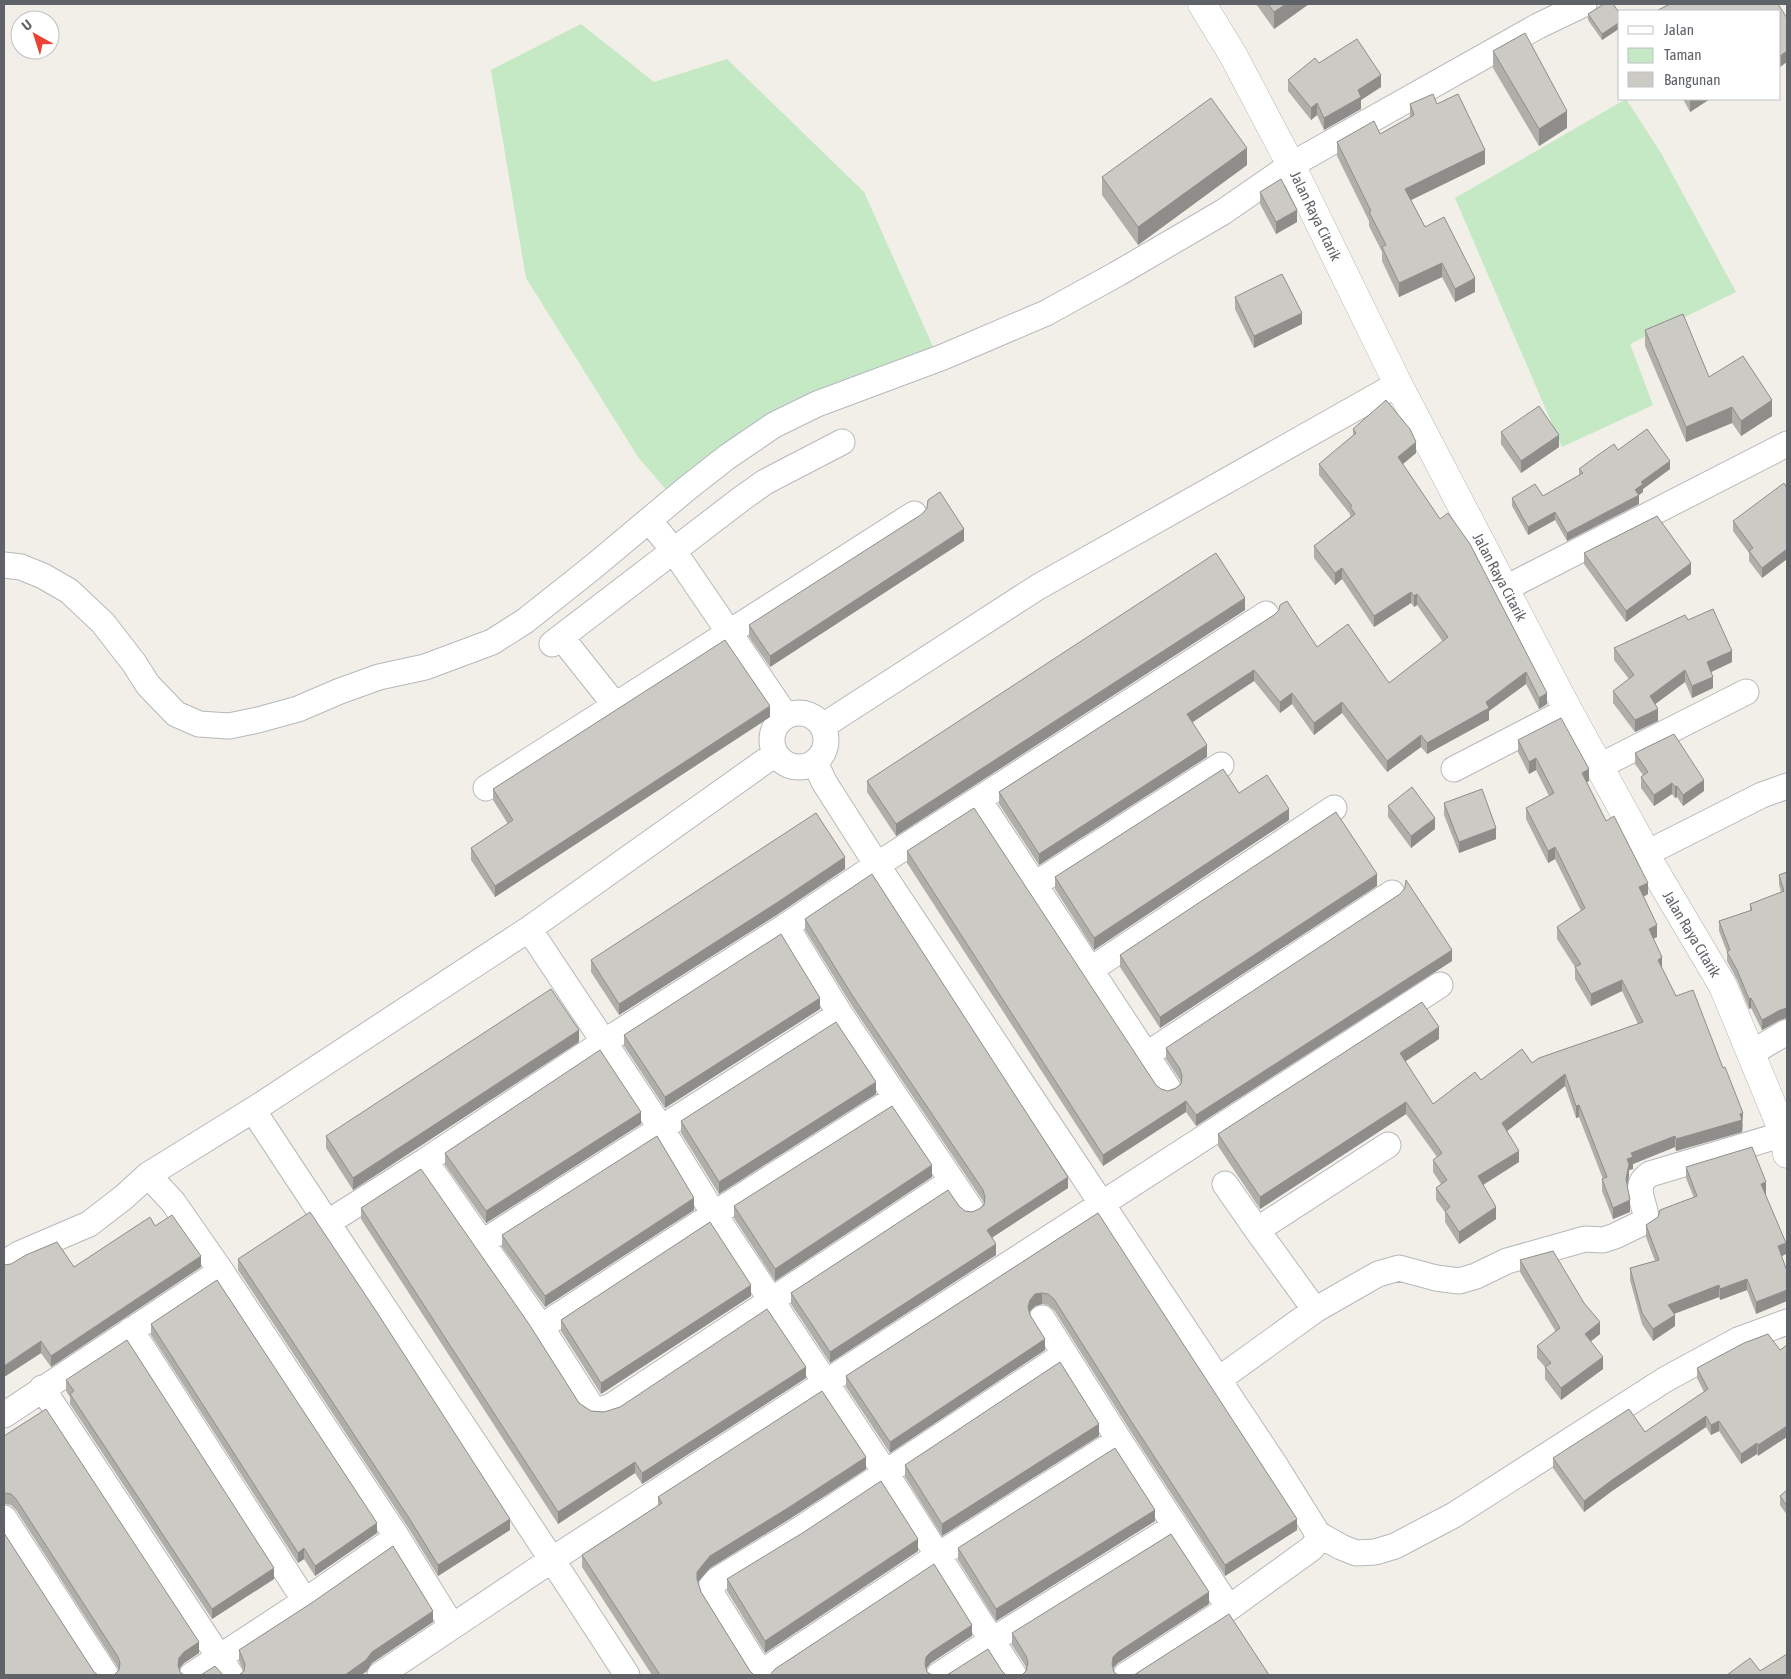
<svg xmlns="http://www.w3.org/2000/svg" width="1791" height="1679" viewBox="0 0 1791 1679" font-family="'Asap Condensed',sans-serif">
  <rect width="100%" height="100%" fill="#f1efe8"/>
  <!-- green -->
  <path fill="#c5e8c5" d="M581,24L654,82L727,59L864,192L943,369L769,436L668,492L638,457L526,278L491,70Z
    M1626,99L1661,153L1736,292L1630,344L1653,405L1562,447L1455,198Z"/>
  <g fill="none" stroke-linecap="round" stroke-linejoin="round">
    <!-- minor casing -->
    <g stroke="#b5b8bc" stroke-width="27">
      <path id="minor" d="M649,520L673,550L786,716
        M4,565L21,567L43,576L69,591L103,623L134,663L148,685L176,714L199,724L229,726L258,720L298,709L340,691L379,677L425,667L492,642L525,621L593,567L685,490L727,457L774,425L817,404L943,357L1046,313L1117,274L1223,212L1291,165L1538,26L1584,4
        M1506,588L1787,444
        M561,637L615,705
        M552,644L741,499L765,482L842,442
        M772 740a27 27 0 1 1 54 0a27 27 0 1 1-54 0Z
        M823,726L1038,587L1398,384
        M815,762L824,782L877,865L1277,1468L1318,1534L1317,1540L1312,1548L1229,1608L1126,1675
        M1600,766L1746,692
        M1454,769L1568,710
        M486,788L914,514
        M979,800L1168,1088
        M1645,854L1762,795L1787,786
        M1034,885L1221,765
        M786,926L840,1014L971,1209
        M529,929L661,1128L714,1214L885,1472L1014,1675
        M1090,970L1334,808
        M1751,1053L1787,1032
        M1146,1055L1392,893
        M896,1098L714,1214L541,1327L591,1406C597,1411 606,1409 613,1405L952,1181
        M253,1110C377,1300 505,1485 627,1675
        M425,1161L541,1327
        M148,1175L173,1202L221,1271L397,1537L452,1626
        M1225,1184L1257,1230L1315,1310
        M327,1223L425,1161L604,1042L786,926L877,865L1266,614
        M1257,1230L1388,1145
        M483,1242L840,1014
        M4,1263L19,1254L89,1224L124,1197L148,1175L253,1110L529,929L775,754
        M1042,1318L1119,1440L1229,1608
        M131,1330L305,1601
        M1218,1380L1315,1310L1378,1274L1399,1268L1436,1278L1459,1281L1476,1276L1507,1261L1585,1239L1603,1240L1615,1236L1646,1221C1647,1203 1630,1187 1650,1174L1784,1134
        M42,1388L231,1675
        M4,1415L221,1271
        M4,1518L106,1675
        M1318,1534L1341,1547L1356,1553L1375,1552L1395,1546L1454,1515L1666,1379L1738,1340L1787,1322
        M761,1673L937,1556L1119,1440
        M192,1675L305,1601L397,1537
        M380,1675L553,1559L1440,985
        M762,1675L713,1596L711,1587L717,1580L796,1532L1065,1354
        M939,1675L991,1641L1175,1526"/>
    </g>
    <!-- tertiary casing -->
    <g stroke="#b5b8bc" stroke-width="29">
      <path id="tertiary" d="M1202,4L1233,55L1291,165L1398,384L1568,710L1639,839L1645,854L1723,986L1784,1134L1787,1154"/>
    </g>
    <!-- minor -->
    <use href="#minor" stroke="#fff" stroke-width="25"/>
    <!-- tertiary -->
    <use href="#tertiary" stroke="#fff" stroke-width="28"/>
  </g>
  <!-- wall -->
  <path fill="#afaea9" d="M1256,4H1309L1274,29Z
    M1588,14H1620V28L1602,40L1588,20Z
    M1493,51L1567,128L1539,146L1493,68Z
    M1319,63L1381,87L1361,100V109L1324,130L1317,115L1311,120L1288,91V80Z
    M1683,99H1710L1690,112Z
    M1410,104H1437L1485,164L1411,200L1425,227L1475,292L1455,302L1442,277L1399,297L1382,261V252L1369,226V221L1337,156V142L1380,134L1410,118Z
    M1247,165L1138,245L1102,195V177Z
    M1260,192L1297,222L1276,234L1260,204Z
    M1235,297L1302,324L1254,348L1235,309Z
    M1645,330L1709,377L1772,416L1741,436L1732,423L1686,442L1645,346Z
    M1353,429L1416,453L1403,464L1547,704L1539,709L1526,684L1489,711V720L1427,754L1421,747L1387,772L1342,713L1314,735L1292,704L1280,713L1254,681L1192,722L1207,757L1039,865L999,804V792L1274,615L1317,647L1389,683L1443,642L1417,605L1414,607L1411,603L1374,627L1342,579L1335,585L1314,558V546L1350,517V514L1319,475V464L1353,436Z
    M1501,432L1559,447L1521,473L1501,444Z
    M1618,450L1670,469L1643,489V492L1639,495V504L1567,541L1555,520L1528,535L1512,506V498L1543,496L1579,475V469Z
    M1787,488V559L1762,578L1749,561V553L1733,531V521Z
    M964,541L770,667L749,637V625Z
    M1584,553L1691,574L1626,622L1584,564Z
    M1245,610L896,836L867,792V781Z
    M1688,620L1732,662L1711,672L1713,688L1692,698L1685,682L1655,704L1658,721L1635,732L1613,703V691L1629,679L1614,660V648Z
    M770,717L495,897L471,860V848L508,824L493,800V789Z
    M1518,740L1589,781L1586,782L1606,821L1648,894L1643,897L1657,937L1653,939L1662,969L1743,1125L1742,1132L1676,1151L1675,1147L1633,1164V1169L1629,1170V1176L1627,1185L1630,1212L1613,1219L1602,1191V1179H1603L1579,1117L1576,1118L1565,1086L1507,1131L1519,1162L1483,1185L1496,1219L1459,1244L1445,1222V1212L1436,1200V1188L1441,1184L1433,1172V1160L1437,1157L1406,1114L1260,1209L1218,1146V1134L1439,1039L1405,1061L1433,1104L1481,1080L1532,1063L1638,1024L1622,991L1591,1006L1575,979V967L1557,939V927L1581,911L1555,859L1548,863L1526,819V808L1549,796L1536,770L1529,774L1518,752Z
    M1635,753L1704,791L1683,806L1677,797L1675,798L1672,794L1654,806L1641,788V777L1643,775L1635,764Z
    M1444,803L1496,839L1459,853L1444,815Z
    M1388,806L1435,829L1411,848L1388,817Z
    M1289,820L1094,950L1055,889V877Z
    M907,851L1156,1085L1161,1089L1168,1091L1176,1088L1181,1083L1180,1080L1166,1059V1048L1452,961L1196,1126L1186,1112L1103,1166L907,863Z
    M845,869L778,914L619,1015L591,972V960Z
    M1787,872V1018L1780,1020L1762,1030L1751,1008L1749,1009L1737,980L1727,961V952L1719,931V921L1750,911V904L1781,892L1779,885V875Z
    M1377,886L1160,1028L1120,967V955Z
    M805,919L1068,1188L992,1237L996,1255L830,1363L791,1304V1293L959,1206L965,1211L972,1212L979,1209L984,1204L983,1201L852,1006L805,930Z
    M820,1009L665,1108L624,1046V1035Z
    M579,1042L353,1190L326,1148V1136Z
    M876,1094L719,1194L681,1133V1121Z
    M641,1124L486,1223L445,1165V1153Z
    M1686,1167L1766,1194H1765L1786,1254L1781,1256L1756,1314L1747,1290L1720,1300L1719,1297L1674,1314L1675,1326L1653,1341L1642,1324L1630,1280V1268L1655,1261L1646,1237V1225L1694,1198L1686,1178Z
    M932,1177L775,1281L734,1218V1206Z
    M361,1208L579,1403L591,1411L604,1412L806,1378L642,1484L635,1473L558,1524L361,1219Z
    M694,1210L545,1307L502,1247V1235Z
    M1098,1213L1297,1530L1225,1576L1131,1432L1054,1310L1048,1305L1042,1304L1035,1306L1029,1312L1045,1350L890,1453L846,1387V1376Z
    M155,1226L201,1267L51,1367L41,1353L4,1377L74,1267Z
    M238,1259L510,1530L438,1576L409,1529L238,1270Z
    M1520,1260L1600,1334L1591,1341L1603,1369L1561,1400L1545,1379V1367L1537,1358V1346L1556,1332L1520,1272Z
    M751,1296L601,1394L561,1331V1320Z
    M151,1324L377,1533L315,1576L304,1559L298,1563L151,1335Z
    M1768,1334L1758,1456L1757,1454L1741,1464L1719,1431L1711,1435L1706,1427L1612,1491L1584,1512L1553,1468V1458L1645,1432L1704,1392L1697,1378V1368Z
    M66,1380L274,1579L212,1619L70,1404V1397L66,1391Z
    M4,1436L199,1653L184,1663L179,1669L180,1672L119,1670L118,1668L16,1510L11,1505L4,1504Z
    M1099,1436L942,1536L905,1477V1465Z
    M866,1469L788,1520L710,1568L698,1582L701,1592L750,1671L754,1675H652L582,1567V1555L658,1506V1497Z
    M1787,1490V1515L1780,1505V1496Z
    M1155,1521L996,1621L958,1560V1548Z
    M918,1551L765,1653L727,1591V1579Z
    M1209,1604L1118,1663L1113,1668L1114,1672L1026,1671V1667L1012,1645V1633Z
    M433,1622L372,1663L366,1672L244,1671L239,1661V1650Z"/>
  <!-- shaded-wall -->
  <path fill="#8f8d8a" d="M1286,4H1309L1274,29V12Z
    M1620,22V28L1602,40V34Z
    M1787,51V62L1780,67V56Z
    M1381,75V87L1361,100V109L1324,130V118L1358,90Z
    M1692,99H1710L1690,112V100Z
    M1317,103V115L1311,120V108Z
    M1567,111V128L1539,146V129Z
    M1247,148V165L1138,245V227Z
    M1485,150V164L1405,203V189Z
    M1297,210V222L1276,234V222Z
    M1442,263V277L1399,297V283Z
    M1475,278V292L1455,302V289Z
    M1302,313V324L1254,348V336Z
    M1772,400V416L1741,436V421Z
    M1732,407V423L1686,442V427Z
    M1559,435V447L1521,473V461Z
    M1416,442V453L1398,468V457Z
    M1670,461V469L1643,489V492L1635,498L1639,495V504L1567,541V533L1635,490L1641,482Z
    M1555,512V520L1528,535V527Z
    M964,529V541L770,667V656Z
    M1787,549V559L1762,578V568Z
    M1691,563V574L1626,622V611Z
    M1342,568V579L1335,585V573Z
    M1411,592V603L1374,627V616Z
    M1417,594V605L1414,607V596Z
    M1245,598V610L896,836V824Z
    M1732,651V662L1707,674V662Z
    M1254,670V681L1187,726V714Z
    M1685,670V682L1650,708V696Z
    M1526,672V684L1489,711V720L1427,754V743L1486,702Z
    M1713,677V688L1692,698V686Z
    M1292,693V704L1280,713V702Z
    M1547,693V704L1539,709V698Z
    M1342,702V713L1314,735V723Z
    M770,706V717L495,897V886Z
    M1658,709V721L1635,732V720Z
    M1421,735V747L1387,772V761Z
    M1207,745V757L1039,865V854Z
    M1536,758V770L1529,774V762Z
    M1589,769V781L1582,785V773Z
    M1704,780V791L1683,806V795Z
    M1672,783V794L1654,806V795Z
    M1677,786V797L1675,798V787Z
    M1289,809V820L1094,950V938Z
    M1435,818V829L1411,848V836Z
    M1496,828V839L1459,853V842Z
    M1555,847V859L1548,863V851Z
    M845,857V869L778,914L619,1015V1004Z
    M1377,874V886L1160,1028V1017Z
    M1648,883V894L1639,899V887Z
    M1657,925V937L1649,941V929Z
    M1452,950V961L1196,1126V1115Z
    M1662,957V969L1658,960Z
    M1622,980V991L1591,1006V994Z
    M820,998V1009L665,1108V1097Z
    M1751,998V1008L1749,1009V999Z
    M1786,1008V1018L1780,1020L1762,1030V1020L1780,1010Z
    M1439,1027V1039L1400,1065V1053Z
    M579,1030V1042L353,1190V1178Z
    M1565,1074V1086L1502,1135V1123Z
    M876,1082V1094L719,1194V1182Z
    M1186,1101V1112L1103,1166V1155Z
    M1406,1102V1114L1260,1209V1197Z
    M1579,1105V1117L1576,1118V1106Z
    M641,1112V1124L486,1223V1211Z
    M1743,1113L1742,1132L1676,1151V1139Z
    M1675,1136V1147L1633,1164V1169L1629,1170V1176L1626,1191L1627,1159L1631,1153Z
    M1519,1151V1162L1478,1188V1176Z
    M932,1165V1177L775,1281V1269Z
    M1068,1177V1188L987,1241V1230Z
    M1766,1182V1194L1761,1196V1184Z
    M694,1198V1210L545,1307V1296Z
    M1630,1200V1212L1613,1219V1208Z
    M1496,1207V1219L1459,1244V1232Z
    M1786,1243V1254L1778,1258V1246Z
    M996,1244V1255L830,1363V1352Z
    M201,1256V1267L51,1367V1356Z
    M1747,1279V1290L1720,1300V1289Z
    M751,1285V1296L601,1394V1383Z
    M1719,1285V1297L1668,1316V1305Z
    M1787,1290V1301L1756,1314V1302Z
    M1042,1293V1304L1035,1306L1030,1311L1028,1318V1307L1030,1300L1035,1294Z
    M1675,1315V1326L1653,1341V1329Z
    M1600,1322V1334L1585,1346V1334Z
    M1045,1339V1350L890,1453V1442Z
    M41,1341V1353L4,1377V1366Z
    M1603,1357V1369L1561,1400V1388Z
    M806,1367V1378L642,1484V1473Z
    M1706,1416V1427L1612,1491L1584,1512V1501L1612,1480Z
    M1719,1421V1431L1711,1435V1425Z
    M1099,1424V1436L942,1536V1524Z
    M1787,1426V1437L1758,1456V1445Z
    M1757,1443V1454L1741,1464V1454Z
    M866,1457V1469L788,1520L710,1568L697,1583V1572L710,1556Z
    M635,1462V1473L558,1524V1512Z
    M1155,1510V1521L996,1621V1609Z
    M510,1519V1530L438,1576V1565Z
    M1297,1519V1530L1225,1576V1565Z
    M377,1523V1533L315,1576V1566Z
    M918,1539V1551L765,1653V1641Z
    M304,1548V1559L298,1563V1553Z
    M274,1568V1579L212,1619V1609Z
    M1209,1592V1604L1118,1663L1113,1668L1112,1664L1113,1657L1118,1652Z
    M433,1611V1622L372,1663L366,1672L361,1675H345L372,1652Z
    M972,1625V1636L931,1663L926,1669L925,1664L926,1657L931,1652Z
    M199,1642V1653L184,1663L179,1669L178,1665L179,1658L184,1652Z"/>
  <!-- building -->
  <path fill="#cccac5" stroke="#8f8d8a" d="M1268,4H1286L1274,12Z
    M1604,4H1613L1620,14V22L1602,34L1588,14Z
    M1670,4H1778L1787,18V51L1780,56V11H1656Z
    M1525,33L1567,111L1539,129L1493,51Z
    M1357,39L1381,75L1358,90L1361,97L1324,118L1317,103L1311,108L1288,80L1315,58L1319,63Z
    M1433,94L1437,104L1458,94L1485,150L1405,189L1425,227L1444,217L1475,278L1455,289L1442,263L1399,283L1382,247L1386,245L1369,212L1371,211L1337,142L1374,121L1380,134L1414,115L1410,104Z
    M1211,98L1247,148L1138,227L1102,177Z
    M1281,179L1297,210L1276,222L1260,192Z
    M1282,274L1302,313L1254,336L1235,297Z
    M1683,314L1709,377L1743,356L1772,400L1741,421L1732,407L1686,427L1645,330Z
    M1386,400L1410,429L1416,442L1398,457L1440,519L1448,513L1470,544L1547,693L1539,698L1526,672L1486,702L1489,708L1427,743L1421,735L1387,761L1342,702L1314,723L1292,693L1280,702L1254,670L1187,714L1207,745L1039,854L999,792L1274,615L1279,610L1280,605L1287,601L1317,647L1348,624L1389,683L1448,637L1417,594L1414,596L1411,592L1374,616L1342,568L1335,573L1314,546L1355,514L1350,507L1352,506L1319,464L1356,433L1353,429Z
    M1539,406L1559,435L1521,461L1501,432Z
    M1647,429L1670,461L1641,482L1643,484L1635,490L1639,495L1567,533L1555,512L1528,527L1512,498L1535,484L1543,496L1583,473L1579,469L1598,455L1614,444L1618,450Z
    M1784,483L1787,488V549L1762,568L1749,551L1753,548L1733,521Z
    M940,492L964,529L770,656L749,625L922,514L927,508L928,500Z
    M1657,516L1691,563L1626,611L1584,553Z
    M1216,553L1245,598L896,824L867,781Z
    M1713,609L1732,651L1707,662L1713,677L1692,686L1685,670L1650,696L1658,709L1635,720L1613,691L1634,675L1614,648L1685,615L1688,620Z
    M725,640L770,706L495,886L471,848L513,820L493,789Z
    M1561,718L1589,769L1582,773L1606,821L1614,816L1648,883L1639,887L1657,925L1649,929L1662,957L1658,960L1676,996L1693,990L1723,1068L1725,1067L1743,1113L1740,1114L1742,1120L1676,1139L1675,1136L1631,1153L1633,1157L1627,1159L1629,1164L1626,1179L1630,1200L1613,1208L1602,1179L1607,1177L1579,1105L1576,1106L1565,1074L1502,1123L1519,1151L1478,1176L1496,1207L1459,1232L1445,1211L1450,1207L1436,1188L1447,1180L1433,1160L1442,1153L1406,1102L1260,1197L1218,1134L1422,1002L1439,1027L1400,1053L1433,1104L1475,1072L1481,1080L1522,1049L1532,1063L1539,1058L1643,1022L1622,980L1591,994L1575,967L1581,964L1557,927L1585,908L1555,847L1548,851L1526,808L1554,793L1536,758L1529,762L1518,740Z
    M1674,734L1704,780L1683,795L1677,786L1675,787L1672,783L1654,795L1641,777L1648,772L1635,753Z
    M1223,769L1239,793L1267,775L1289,809L1094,938L1055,877Z
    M1412,787L1435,818L1411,836L1388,806Z
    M1482,789L1496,828L1459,842L1444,803Z
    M974,808L1156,1085L1161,1089L1168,1091L1176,1088L1181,1084L1182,1076L1180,1069L1166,1048L1400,894L1405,888L1406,880L1452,950L1196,1115L1186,1101L1103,1155L907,851Z
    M1336,812L1377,874L1160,1017L1120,955Z
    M816,813L845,857L778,902L619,1004L591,960Z
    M1787,872V1008L1780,1010L1762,1020L1751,998L1749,999L1737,970L1727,952L1730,950L1719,921L1752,910L1750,904L1784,891L1779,875Z
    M872,874L1068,1177L987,1230L996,1244L830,1352L791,1293L948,1190L959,1206L965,1211L972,1212L979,1209L984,1205L985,1197L983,1190L852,995L805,919Z
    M781,934L820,998L665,1097L624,1035Z
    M551,989L579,1030L353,1178L326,1136Z
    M836,1022L876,1082L719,1182L681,1121Z
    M600,1050L641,1112L486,1211L445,1153Z
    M892,1106L932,1165L775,1269L734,1206Z
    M657,1136L694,1198L545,1296L502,1235Z
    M1752,1147L1766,1182L1761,1184L1786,1243L1778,1246L1787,1271V1290L1756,1302L1747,1279L1720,1289L1719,1285L1668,1305L1675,1315L1653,1329L1642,1313L1630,1268L1659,1260L1646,1225L1658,1217L1660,1210L1697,1196L1686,1167Z
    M421,1169L529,1324L579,1403L591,1411L604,1412L620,1407L767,1309L806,1367L642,1473L635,1462L558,1512L361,1208Z
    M310,1212L378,1314L510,1519L438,1565L409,1518L238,1259Z
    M1098,1213L1297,1519L1225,1565L1131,1421L1054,1299L1048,1294L1042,1293L1035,1294L1030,1300L1028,1307L1030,1315L1045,1339L890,1442L846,1376Z
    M172,1215L201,1256L51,1356L41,1341L4,1366V1265L11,1264L26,1255L57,1242L74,1267L150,1217L155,1226Z
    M710,1222L751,1285L601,1383L561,1320Z
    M1553,1251L1584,1303L1600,1322L1585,1334L1603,1357L1561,1388L1545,1367L1551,1363L1537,1346L1560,1328L1520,1260Z
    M217,1280L377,1523L315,1566L304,1548L298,1553L151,1324Z
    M1768,1334L1780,1350L1787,1345V1426L1758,1445L1757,1443L1741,1454L1719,1421L1711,1425L1706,1416L1612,1480L1584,1501L1553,1458L1629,1409L1645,1432L1708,1389L1697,1368L1744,1343Z
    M127,1340L274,1568L212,1609L70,1394L74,1391L66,1380Z
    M1060,1362L1099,1424L942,1524L905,1465Z
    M822,1391L866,1457L788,1508L710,1556L697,1572V1579L701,1592L750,1671L754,1675H660L582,1555L662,1503L658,1497Z
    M46,1409L199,1642L184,1652L179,1658L178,1665L180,1672L184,1675H114L119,1670L120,1663L118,1657L16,1499L11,1494L4,1493V1436Z
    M1115,1448L1155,1510L996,1609L958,1548Z
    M881,1481L918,1539L765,1641L727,1579L804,1532Z
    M1787,1490V1506L1780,1496Z
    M4,1533L94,1672L98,1675H4Z
    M1171,1534L1209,1592L1118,1652L1113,1657L1112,1664L1114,1672L1118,1675H1022L1026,1671L1028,1662L1026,1656L1012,1633Z
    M393,1546L433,1611L372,1652L366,1660L345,1675H239L244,1671L245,1664L239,1650L313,1602Z
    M934,1564L972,1625L931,1652L926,1657L925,1664L927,1672L932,1675H770L775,1669Z
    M1229,1614L1269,1675H1134Z
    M988,1649L1002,1671L1006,1675H947Z
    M1787,1654V1675H1727L1750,1658L1760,1671Z
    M215,1666L223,1675H201Z"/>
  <g text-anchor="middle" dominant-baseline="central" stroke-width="4" stroke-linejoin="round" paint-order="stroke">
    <!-- street labels -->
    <g font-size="15" fill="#5f6368" stroke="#fff">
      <text transform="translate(1316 216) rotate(64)">Jalan Raya Citarik</text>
      <text transform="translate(1500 577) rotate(62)">Jalan Raya Citarik</text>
      <text transform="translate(1692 934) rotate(59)">Jalan Raya Citarik</text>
    </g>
  </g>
  <!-- border -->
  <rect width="1791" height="1679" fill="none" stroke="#5f6368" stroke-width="10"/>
  <!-- legend -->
  <rect x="1618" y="10" width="162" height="90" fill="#ffffff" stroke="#bfc1c3"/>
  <rect x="1628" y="26" width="25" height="8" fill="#ffffff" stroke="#bfc1c3"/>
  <text x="1664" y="35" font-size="15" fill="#5f6368">Jalan</text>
  <rect x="1628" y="48" width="25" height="15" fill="#c5e8c5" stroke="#bfc1c3"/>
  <text x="1664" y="60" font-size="15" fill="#5f6368">Taman</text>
  <rect x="1628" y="72" width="25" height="15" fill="#cccac5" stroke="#bfc1c3"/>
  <text x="1664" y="85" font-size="15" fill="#5f6368">Bangunan</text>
  <!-- north arrow -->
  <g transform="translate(35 35) rotate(321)"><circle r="24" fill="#ffffff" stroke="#bfc1c3"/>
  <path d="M0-4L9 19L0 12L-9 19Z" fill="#ea4335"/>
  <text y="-8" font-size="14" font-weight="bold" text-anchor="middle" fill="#5f6368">U</text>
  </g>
</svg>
